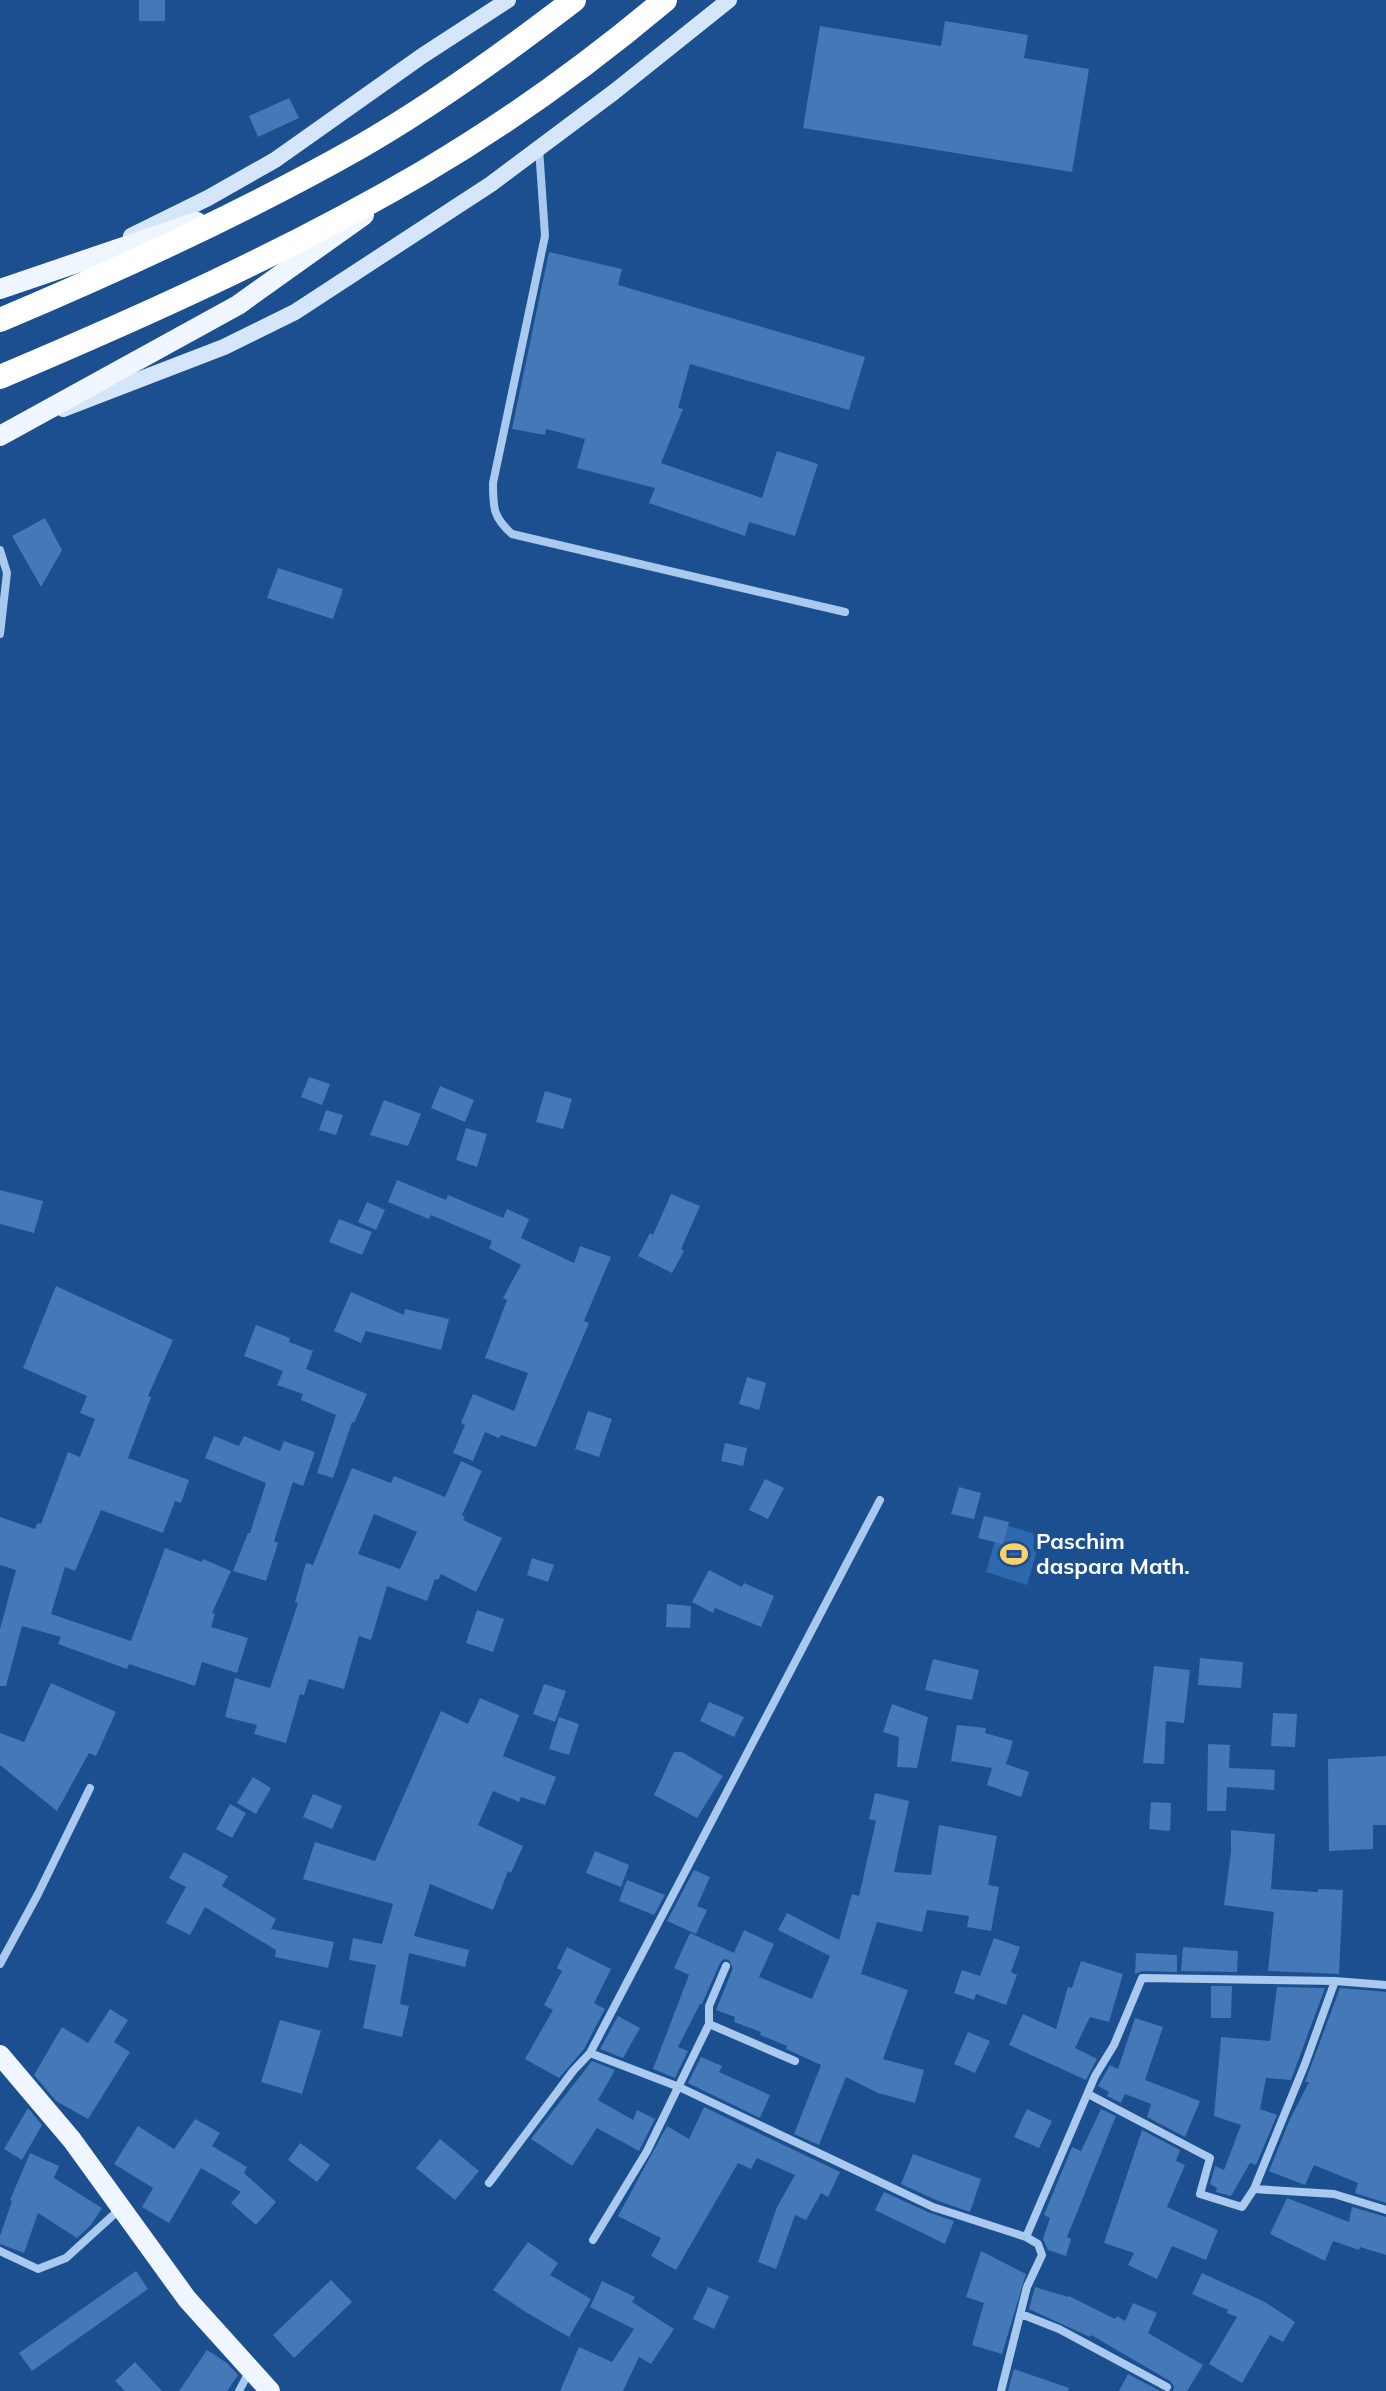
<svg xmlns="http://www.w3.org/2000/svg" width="1386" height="2391" viewBox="0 0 1386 2391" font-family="Mulish,sans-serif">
  <rect width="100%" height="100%" fill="#1b4f8f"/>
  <!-- green -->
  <path fill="#2e69ad" d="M1000,1523L1041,1536L1027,1585L986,1572Z"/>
  <!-- building -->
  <path fill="#4478b7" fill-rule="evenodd" d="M139,0H165V21H139Z
    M945,21L1028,35L1024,58L1089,69L1072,172L803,128L820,26L941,46Z
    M289,98L299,118L258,137L249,116Z
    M549,252L622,269L618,285L865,357L849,410L690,364L678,408L683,409L661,463L762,498L777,451L818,464L795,536L749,522L745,536L649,503L655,488L577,468L585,439L546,429L545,435L512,429Z
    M45,518L62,550L41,587L12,536Z
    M278,568L343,589L333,619L267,598Z
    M309,1077L330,1084L322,1105L301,1097Z
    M440,1086L474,1100L465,1122L431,1108Z
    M545,1091L572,1099L563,1129L536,1122Z
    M384,1100L421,1114L408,1146L370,1135Z
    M326,1110L343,1115L336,1135L319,1130Z
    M466,1128L487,1134L477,1167L456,1160Z
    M397,1180L446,1200L448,1195L503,1218L507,1209L529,1219L521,1238L574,1263L580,1246L611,1257L584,1321L589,1323L536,1447L501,1435L499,1438L485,1432L473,1461L453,1453L465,1425L461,1423L473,1394L514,1411L528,1373L485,1358L507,1300L503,1298L521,1265L489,1248L492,1241L431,1215L429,1219L388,1202Z
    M0,1190L43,1201L34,1233L0,1224Z
    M671,1194L700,1206L681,1249L684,1251L672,1273L638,1256L650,1233L653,1235Z
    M367,1202L385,1210L376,1230L358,1222Z
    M339,1219L372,1232L362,1255L329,1242Z
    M56,1286L173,1340L148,1396L151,1397L128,1458L189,1480L181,1503L175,1501L163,1533L101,1510L75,1571L65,1567L51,1614L131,1641L165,1548L202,1562L203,1559L231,1571L212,1613L215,1614L211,1627L248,1638L237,1673L202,1662L195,1686L129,1664L127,1669L58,1644L61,1637L22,1626L6,1686H0V1629L16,1570L0,1565V1517L35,1529L38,1523L41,1524L68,1452L80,1457L95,1419L80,1413L87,1396L23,1368Z
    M351,1292L404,1315L405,1309L449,1319L441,1350L366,1331L361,1343L334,1331Z
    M256,1325L290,1338L289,1342L313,1351L306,1369L367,1394L354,1423L352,1422L333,1478L317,1473L336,1415L301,1400L303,1394L277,1385L283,1371L244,1356Z
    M747,1377L766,1383L759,1410L739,1404Z
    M588,1411L612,1419L599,1457L575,1449Z
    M214,1436L239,1446L244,1436L280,1451L284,1441L315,1452L303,1486L293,1482L274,1541L278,1543L266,1581L233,1571L248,1533H250L266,1483L205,1458Z
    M725,1443L747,1448L743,1466L721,1461Z
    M461,1461L482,1471L462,1515L465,1517L463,1520L502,1538L476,1592L441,1574L438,1580L435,1579L427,1601L387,1586L371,1640L359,1636L344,1689L309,1679L304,1695L300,1694L286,1743L254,1734L257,1725L225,1717L235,1678L270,1688L298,1603L295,1602L306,1563L313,1565L352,1468L391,1483L394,1476L445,1497ZM374,1514L417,1532L400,1569L358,1554Z
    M765,1479L784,1488L768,1519L749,1510Z
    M959,1487L981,1493L974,1519L951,1514Z
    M984,1516L1009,1522L1003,1544L978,1538Z
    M532,1558L554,1565L548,1582L527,1575Z
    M709,1570L742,1587L744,1583L774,1596L761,1627L715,1608L713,1613L692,1602Z
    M667,1604L691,1606L690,1628L666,1627Z
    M477,1610L504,1619L493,1652L466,1643Z
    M1200,1658L1243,1662L1241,1688L1198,1685Z
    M933,1659L979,1670L972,1700L925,1690Z
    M1154,1666L1190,1670L1184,1723L1166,1721L1164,1764L1143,1763Z
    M51,1683L116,1712L96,1756L89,1753L57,1811L0,1765V1733L24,1742Z
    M544,1684L566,1691L555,1722L533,1714Z
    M480,1698L519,1715L503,1756L556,1777L545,1805L521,1797L519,1802L493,1791L478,1825L523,1846L511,1873L508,1871L493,1910L430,1884L414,1936L469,1950L465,1967L409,1953L400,2004L409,2006L402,2037L363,2028L376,1965L349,1960L353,1938L382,1944L393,1904L303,1879L315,1842L375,1861L441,1711L468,1724Z
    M709,1702L744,1717L734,1737L700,1721Z
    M892,1704L928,1717L917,1768L897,1767L899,1737L883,1732Z
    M1273,1713L1297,1714L1295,1747L1271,1746Z
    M559,1717L579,1724L569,1755L549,1749Z
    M957,1725L986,1728L985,1733L1013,1741L1006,1764L1029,1772L1021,1797L987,1785L992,1768L951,1761Z
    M1208,1744L1230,1745L1229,1768L1275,1770L1274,1790L1227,1787L1226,1811H1207Z
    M674,1752H682L723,1776L697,1818L654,1795Z
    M1386,1756V1825H1373V1849L1329,1851L1328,1759Z
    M253,1777L271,1788L256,1814L237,1803Z
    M875,1793L909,1801L894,1872L931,1875L939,1825L997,1836L988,1885L999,1887L991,1931L967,1927L969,1916L927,1910L922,1932L877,1922L861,1974L908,1990L883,2059L924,2070L915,2103L878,2093L846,2077L819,2145L794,2134L821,2065L786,2049L787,2046L760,2035L761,2032L734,2022L735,2017L716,2010L733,1968L729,1960L724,1959L720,1963L702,2004H700L678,2047L688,2051L675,2078L653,2069L689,1975L674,1968L690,1933L734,1953L744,1930L774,1944L759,1977L812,1999L830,1956L778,1930L787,1913L839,1940L852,1894L859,1896L876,1821L869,1819Z
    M313,1794L342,1806L332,1829L303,1817Z
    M1151,1802L1171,1803L1170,1831L1149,1829Z
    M230,1804L246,1813L232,1838L216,1829Z
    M1231,1830L1275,1834L1271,1889L1318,1892V1889L1343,1890L1339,1974L1268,1971L1274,1912L1224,1905L1231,1851Z
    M595,1851L629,1865L621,1887L586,1873Z
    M184,1852L228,1876L222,1886L276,1919L271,1929L334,1942L328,1968L275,1957L276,1950L205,1907L190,1935L166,1923L186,1887L169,1878Z
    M694,1870L710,1877L697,1906L707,1910L696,1934L667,1921Z
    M627,1880L665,1895L654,1915L619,1901Z
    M994,1938L1020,1947L1011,1972L1017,1975L1006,2005L976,1994L974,2000L954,1993L962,1970L980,1976Z
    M567,1947L611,1969L594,2003L605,2009L584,2049L559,2078L525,2059L553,2010L544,2005L562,1971L557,1968Z
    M1183,1947L1238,1951L1237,1972L1181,1971Z
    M1136,1953L1177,1955V1972L1142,1971L1135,1974Z
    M1081,1961L1123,1974L1109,2022L1090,2017L1075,2048L1097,2059L1086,2080L1009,2045L1023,2014L1056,2029L1068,1987L1072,1988Z
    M1211,1986H1232L1231,2018H1211Z
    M1277,1987L1325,1988L1291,2080L1266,2078L1260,2109L1277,2115L1256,2165L1250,2163L1231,2196L1216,2192L1217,2188L1210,2184L1215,2166L1224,2170L1241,2125L1214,2116L1221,2037L1270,2041Z
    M1340,1988L1386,1992V2203L1355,2193L1358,2183L1314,2165L1305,2185L1269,2171L1290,2119L1309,2082H1305Z
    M110,2009L128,2020L114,2042L130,2052L88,2119L56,2101L34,2075L62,2027L88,2043Z
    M618,2016L640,2028L623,2058L600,2049Z
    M1135,2018L1163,2027L1145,2080L1200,2101L1185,2137L1147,2117L1151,2104L1125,2094L1121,2103L1107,2096L1109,2092L1098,2086L1110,2065L1118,2069Z
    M280,2020L321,2031L302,2094L261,2082Z
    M968,2032L990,2041L975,2073L954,2064Z
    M701,2057L722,2066L719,2072L770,2095L760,2118L688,2083Z
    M592,2061L615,2070L598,2100L633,2120L637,2110L655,2119L639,2151L597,2128L572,2166L531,2139Z
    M704,2107L840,2172L828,2197L821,2193L806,2220L795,2215L776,2269L758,2262L777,2207L795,2175L757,2158L751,2169L738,2163L676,2270L651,2256L661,2238L618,2216L667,2126L689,2139Z
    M28,2108L42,2125L22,2160L4,2149Z
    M1027,2109L1052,2121L1039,2148L1014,2137Z
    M1101,2109L1116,2116L1067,2237L1071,2239L1066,2256L1048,2250L1043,2239L1050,2218L1044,2215L1072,2147L1081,2151Z
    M195,2119L220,2133L212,2146L247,2167L244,2173L276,2202L256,2225L231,2203L241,2192L201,2168L169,2223L142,2207L153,2188L114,2164L138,2126L174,2149Z
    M1142,2130L1180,2150L1176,2161L1185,2165L1167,2207L1218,2230L1206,2260L1172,2246L1157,2279L1128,2265L1134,2253L1104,2243Z
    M440,2139L479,2171L455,2200L416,2168Z
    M300,2143L330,2165L317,2182L288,2160Z
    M30,2153L59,2166L54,2178L102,2208L90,2226L77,2238L38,2213L24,2253L0,2244V2236L12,2201L10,2200Z
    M913,2154L981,2179L970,2212L936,2200L901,2184Z
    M884,2192L930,2213L954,2221L945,2244L875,2210Z
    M1287,2198L1349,2222L1352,2207L1386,2217V2255L1360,2247L1359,2250L1333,2241L1325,2261L1270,2234Z
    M528,2242L558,2263L550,2275L591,2299L569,2337L524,2311L493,2290Z
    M981,2251L1026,2274L1002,2354L972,2345L984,2303L966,2297Z
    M136,2271L148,2289L32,2371L19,2353Z
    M1202,2273L1265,2302L1295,2322L1283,2342L1270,2335L1242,2383L1209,2364L1237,2317L1227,2313L1228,2310L1192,2294Z
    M331,2280L352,2302L294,2358L273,2335Z
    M602,2281L635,2297L632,2302L674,2329L651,2364L639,2357L623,2391H560L579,2347L612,2362L634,2329L590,2307Z
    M708,2287L729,2296L714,2329L693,2319Z
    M1035,2287L1068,2297L1069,2296L1115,2319L1117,2316L1125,2321L1133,2303L1157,2313L1148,2333L1203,2365L1187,2391H1173L1174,2386L1170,2381L1091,2335L1090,2337L1029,2309Z
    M207,2350L227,2363L238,2375L227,2391H179Z
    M135,2362L162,2391H125L115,2381Z
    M1014,2369L1069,2388L1068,2391H1008Z
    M1128,2374L1160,2391H1119Z"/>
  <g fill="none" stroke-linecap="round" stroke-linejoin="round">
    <!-- street -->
    <path stroke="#a9c9ee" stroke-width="8" d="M539,148L545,236L493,483C493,508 493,517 512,534L845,612
      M0,550L7,573L0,634
      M0,1964L38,1894L90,1788
      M709,2024L795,2061
      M590,2053L679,2087L933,2207L1026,2237L1038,2244L1042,2255L1027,2287L1001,2391
      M1088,2094L1210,2158L1200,2194L1242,2207L1254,2189L1334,2194L1386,2210
      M489,2183L573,2071L590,2053L880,1500
      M1254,2189L1305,2064L1335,1981
      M1026,2237L1095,2076L1114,2045L1142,1978L1335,1981L1386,1985
      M593,2240L647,2151L709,2024V2006L726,1966
      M0,2251L38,2269L66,2258L121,2208
      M1021,2314L1059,2329L1167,2387
      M239,2391L250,2370"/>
    <!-- secondary -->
    <path stroke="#d6e6fa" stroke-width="16" d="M131,236L208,198L275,160L422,56L508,0
      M63,409L224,347L295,312L491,184L614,92L729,0"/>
    <!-- primary -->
    <path stroke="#f0f6ff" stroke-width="20" d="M0,289L197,222
      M0,436L238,305L364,215
      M0,2055L72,2140L187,2299L270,2391"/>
    <!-- highway -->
    <path stroke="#fff" stroke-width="24" d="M0,320C121,269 243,213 358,148C433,105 505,53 574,0
      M0,377C144,316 287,252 422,173C507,123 590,63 665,0"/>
  </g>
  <!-- icons -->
  <defs>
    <g id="stadium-bare" transform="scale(2.16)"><path d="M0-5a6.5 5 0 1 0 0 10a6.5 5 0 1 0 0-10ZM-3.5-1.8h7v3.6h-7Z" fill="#ffd166" stroke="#1b4f8f" stroke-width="2.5" paint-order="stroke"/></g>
  </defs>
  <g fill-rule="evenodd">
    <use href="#stadium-bare" x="1014" y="1554"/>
  </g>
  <g text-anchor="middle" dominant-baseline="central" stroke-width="8" stroke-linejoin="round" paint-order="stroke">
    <!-- poi labels -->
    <g font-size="22" font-weight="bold" fill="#fff" stroke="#1b4f8f" text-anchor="start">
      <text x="1036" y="1541">Paschim<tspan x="1036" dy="25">daspara Math.</tspan></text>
    </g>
  </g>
</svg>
